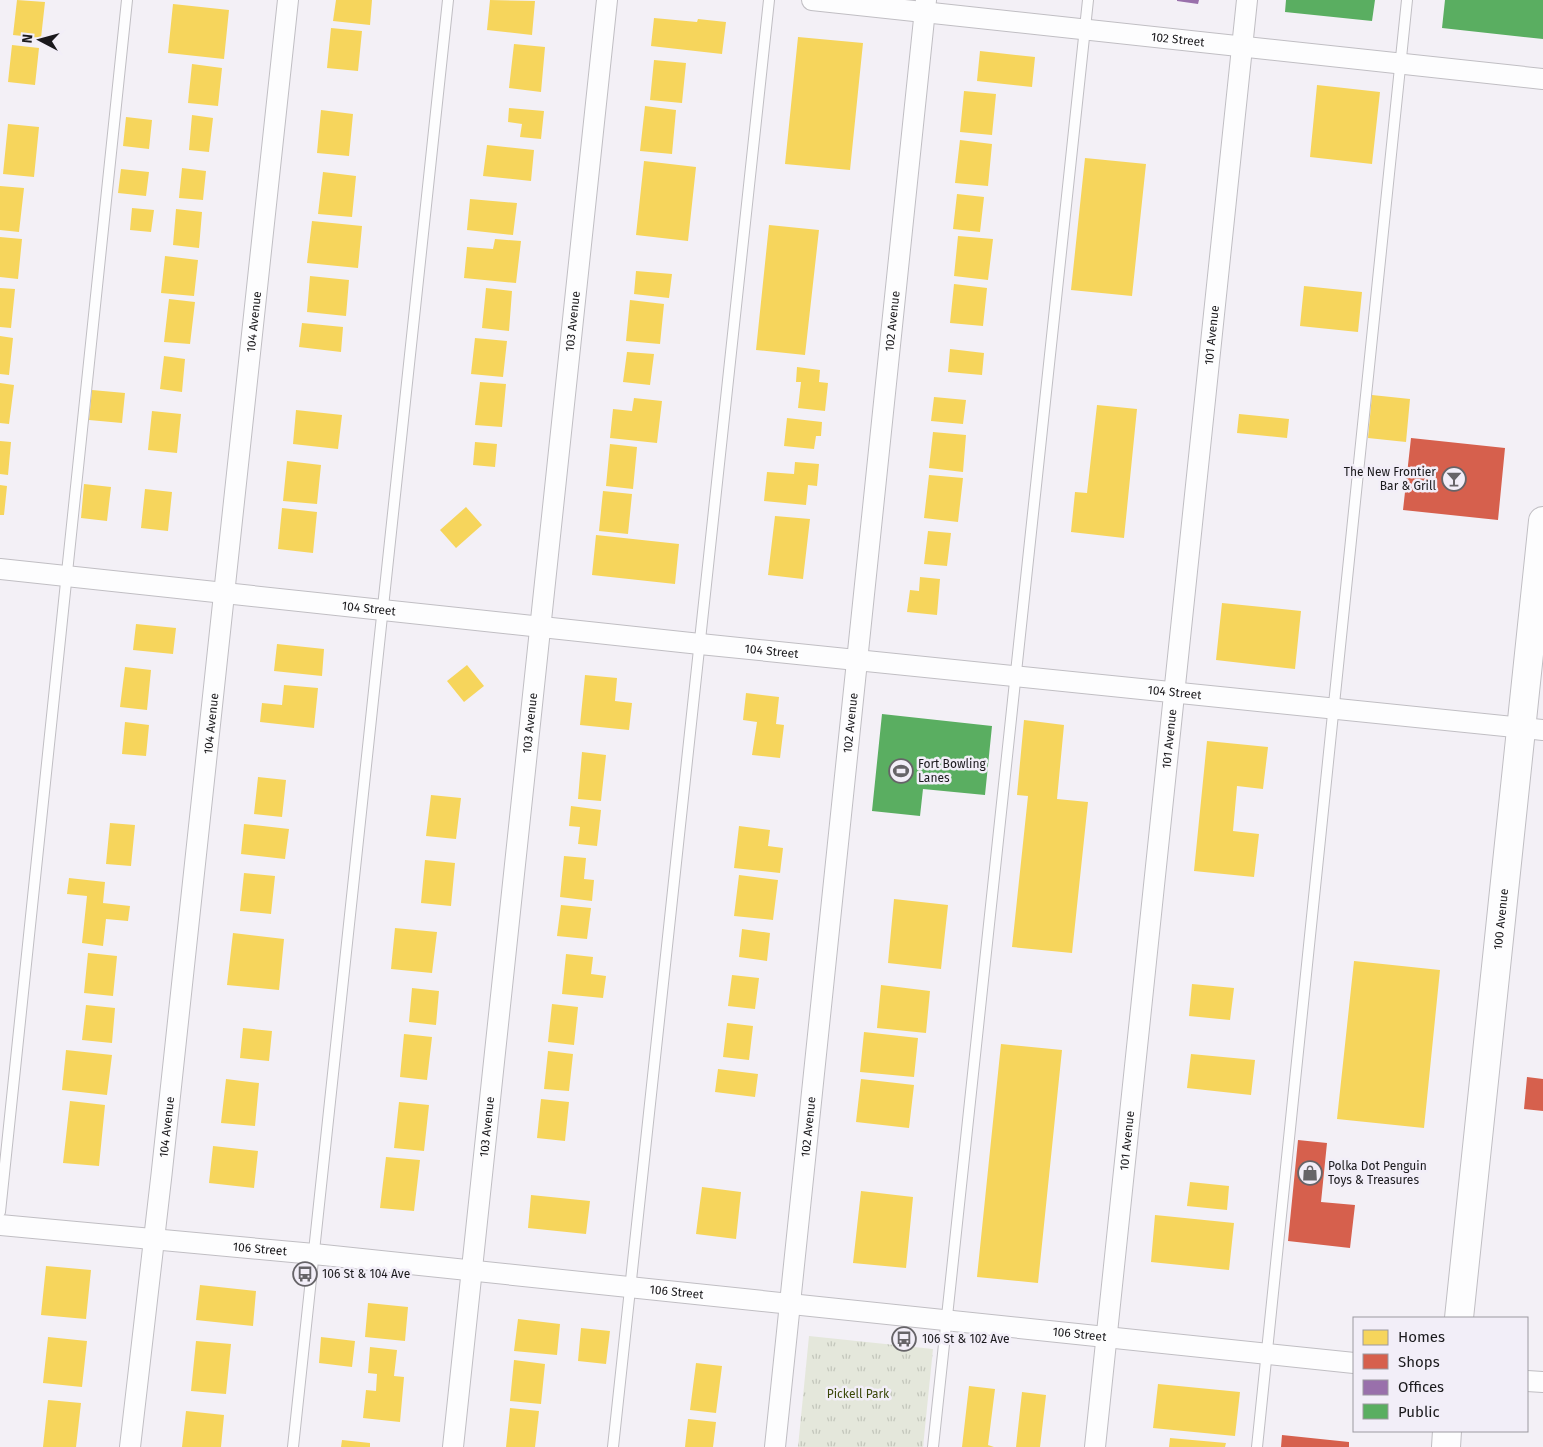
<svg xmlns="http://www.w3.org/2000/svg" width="1543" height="1447" viewBox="0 0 1543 1447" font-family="'Fira Sans',sans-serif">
  <defs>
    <pattern id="park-tufts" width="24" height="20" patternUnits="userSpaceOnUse" patternTransform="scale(1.25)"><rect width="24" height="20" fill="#e4e7db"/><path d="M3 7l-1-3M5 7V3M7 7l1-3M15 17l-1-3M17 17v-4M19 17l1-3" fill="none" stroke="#c3c6bb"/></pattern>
  </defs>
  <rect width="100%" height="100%" fill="#f3f0f6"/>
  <!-- park -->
  <path fill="url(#park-tufts)" d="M809,1336L933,1349L923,1447H798Z"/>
  <!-- homes -->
  <path fill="#f6d55c" d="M17,0L45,2L41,38L13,35Z
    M336,0H372L370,25L333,21Z
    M490,0L535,1L532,35L487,30Z
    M173,4L229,10L224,59L168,53Z
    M654,18L697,22L698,19L726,22L722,54L651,46Z
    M331,28L362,31L358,71L327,68Z
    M798,37L863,43L850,170L785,164Z
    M514,44L545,47L541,92L509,88Z
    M12,45L39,48L35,85L8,82Z
    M980,51L1035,57L1032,87L977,81Z
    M654,60L686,63L682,103L650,100Z
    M192,64L222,68L218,106L188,103Z
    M1317,85L1380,92L1372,164L1310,157Z
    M964,91L996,94L992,135L960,132Z
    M645,106L676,110L672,154L640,151Z
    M509,108L544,111L541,139L520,137L522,124L508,122Z
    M321,110L353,114L349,156L317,153Z
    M192,115L213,118L209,152L189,150Z
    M126,117L152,120L149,149L123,146Z
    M8,124L39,127L34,177L3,174Z
    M960,140L992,144L988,186L955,183Z
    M487,145L534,150L531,181L483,176Z
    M1085,158L1146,164L1132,296L1071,290Z
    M644,161L696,167L688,241L636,235Z
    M182,168L206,171L203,200L179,198Z
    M121,169L149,172L146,196L118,193Z
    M323,172L356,176L352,217L318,214Z
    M0,186L24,188L19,232L0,230Z
    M957,194L984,197L980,232L953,229Z
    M470,199L517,203L513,235L467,230Z
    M132,208L154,210L151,232L130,230Z
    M176,209L202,212L199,248L173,245Z
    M312,221L362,226L358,268L307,263Z
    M769,225L819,230L805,355L756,350Z
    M958,236L993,239L988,280L954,276Z
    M0,237L22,239L18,279L0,277Z
    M495,239L521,241L516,283L464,278L467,247L493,249Z
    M165,256L198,260L194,296L161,293Z
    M636,271L672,274L669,298L634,294Z
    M310,276L349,280L346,316L307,312Z
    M954,284L987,288L983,326L950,323Z
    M1304,286L1362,292L1358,332L1300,326Z
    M0,288L15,289L11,328L0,327Z
    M486,288L512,291L509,331L482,328Z
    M169,299L195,302L190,344L164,342Z
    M630,300L664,304L660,344L626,341Z
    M302,323L343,327L341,352L299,347Z
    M0,336L13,338L9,375L0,374Z
    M475,338L507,341L503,377L471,374Z
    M950,349L984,353L982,375L948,372Z
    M627,352L654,354L650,385L623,382Z
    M164,356L185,359L182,392L160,389Z
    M797,367L820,370L819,382L828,383L825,411L798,408L801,382H796Z
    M480,382L506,384L502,427L475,425Z
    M0,383L14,385L9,424L0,423Z
    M92,390L125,393L122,423L89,420Z
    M1372,395L1410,399L1406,442L1368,438Z
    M934,397L966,400L963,424L931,421Z
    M634,398L662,401L657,443L610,438L613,409L632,411Z
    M1097,405L1137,409L1124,538L1071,532L1075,492L1087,493Z
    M296,410L342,415L338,449L293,444Z
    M152,411L181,414L177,453L148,450Z
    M1239,414L1289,419L1287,438L1237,433Z
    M787,418L822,422L821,436H816L814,449L784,446Z
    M933,432L966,435L963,472L929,468Z
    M0,441L11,442L8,475L0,474Z
    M475,442L497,444L495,467L473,465Z
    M610,444L637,447L633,489L606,486Z
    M287,461L321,465L317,504L283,501Z
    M795,462L819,464L817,486L808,485L806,505L764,501L767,472L794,474Z
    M929,475L963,478L958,522L924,518Z
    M84,484L111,487L107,521L81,518Z
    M0,485L7,486L4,515H0Z
    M145,489L172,492L168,531L141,528Z
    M603,491L632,494L628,534L599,531Z
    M466,507L482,525L456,548L440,530Z
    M282,508L317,512L313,553L278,549Z
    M775,516L810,519L803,579L768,575Z
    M928,531L951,533L947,566L924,564Z
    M596,535L679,544L675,584L592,575Z
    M920,577L940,579L937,615L907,612L910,590L919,591Z
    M1222,603L1301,611L1295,669L1216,660Z
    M136,624L176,628L173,654L133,650Z
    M277,644L324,649L322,676L274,671Z
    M467,665L484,686L464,702L447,681Z
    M125,667L151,670L147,710L120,707Z
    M585,675L617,678L615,701L632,703L629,730L580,725Z
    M284,685L318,688L314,728L260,722L262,703L282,705Z
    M746,693L779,697L776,724L784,725L780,758L752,755L757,722L743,720Z
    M1024,720L1064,725L1057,799L1088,802L1072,953L1012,947L1028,796L1017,795Z
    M125,722L149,725L146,756L122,754Z
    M1207,741L1268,747L1263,789L1237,786L1233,831L1259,834L1254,877L1194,871Z
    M582,752L606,755L601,801L578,799Z
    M258,777L286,780L282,817L254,814Z
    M431,795L461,798L456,839L426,836Z
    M571,806L601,810L597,846L578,844L580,827L569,826Z
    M110,823L135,825L131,866L106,864Z
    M244,824L289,829L285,859L241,854Z
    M739,826L770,830L768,846L783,848L780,873L734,868Z
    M564,856L586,858L584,879L594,880L592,901L560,897Z
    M425,860L455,863L451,906L421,903Z
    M244,873L275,876L271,914L240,911Z
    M739,875L778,880L773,920L734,916Z
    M69,878L105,882L103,903L130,906L128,921L106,919L103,946L82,943L87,896L67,894Z
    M894,899L948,905L941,969L888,963Z
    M561,905L591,908L587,939L557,936Z
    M395,928L437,932L432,973L391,969Z
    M742,929L770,933L767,961L739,957Z
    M233,933L284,939L279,990L227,985Z
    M88,953L117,956L113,996L84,993Z
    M566,954L593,957L591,974L606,976L603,998L562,994Z
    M1354,961L1440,970L1424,1128L1337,1119Z
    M732,975L759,978L755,1009L728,1006Z
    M1192,984L1234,988L1230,1020L1189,1016Z
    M881,985L930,991L926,1033L877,1028Z
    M412,988L439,991L436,1025L409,1022Z
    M552,1004L578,1007L574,1045L548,1042Z
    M86,1005L115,1008L112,1043L82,1040Z
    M727,1023L753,1026L749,1060L723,1057Z
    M243,1028L272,1031L269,1061L240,1058Z
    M864,1032L918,1038L914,1077L860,1072Z
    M404,1034L432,1037L427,1080L400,1077Z
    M1001,1044L1062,1050L1038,1283L977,1277Z
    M66,1050L112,1055L107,1095L62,1090Z
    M548,1051L573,1054L569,1091L544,1089Z
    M1191,1054L1255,1060L1251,1095L1187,1088Z
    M718,1069L758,1074L755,1097L715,1092Z
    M226,1079L259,1083L255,1126L221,1123Z
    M861,1079L914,1085L909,1128L856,1122Z
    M541,1099L569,1102L565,1141L537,1138Z
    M70,1101L105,1105L99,1166L63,1163Z
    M399,1102L429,1105L424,1151L394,1148Z
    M213,1146L258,1151L254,1188L209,1183Z
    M386,1157L420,1160L414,1211L380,1208Z
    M1190,1182L1229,1186L1227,1210L1187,1206Z
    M702,1187L741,1192L736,1239L696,1234Z
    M861,1191L913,1197L906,1268L853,1263Z
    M531,1195L590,1201L586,1234L528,1228Z
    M1155,1215L1234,1223L1229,1270L1151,1262Z
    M46,1266L91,1270L86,1319L41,1315Z
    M200,1285L256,1291L253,1326L196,1320Z
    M368,1303L408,1307L405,1341L365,1337Z
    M518,1319L560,1324L557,1355L514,1351Z
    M581,1328L610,1331L606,1364L578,1361Z
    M48,1337L87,1341L82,1387L43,1383Z
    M321,1337L355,1341L352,1367L319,1363Z
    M196,1341L231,1344L226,1394L191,1391Z
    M370,1347L397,1350L394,1376L404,1377L400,1422L363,1418L366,1390L376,1391L377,1374L368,1373Z
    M514,1360L545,1364L541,1404L510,1401Z
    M696,1363L722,1366L716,1413L690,1410Z
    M1158,1384L1240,1392L1235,1436L1153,1428Z
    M969,1386L995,1389L988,1445L994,1447H962Z
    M1022,1392L1046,1395L1040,1447H1016Z
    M48,1400L81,1403L76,1447H43Z
    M510,1408L539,1411L535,1447H506Z
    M186,1411L224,1415L221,1447H182Z
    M688,1419L716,1422L713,1447H685Z
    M1170,1438L1226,1443L1225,1447H1169Z
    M342,1440L370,1443V1447H341Z"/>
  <!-- shops -->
  <path fill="#d6604d" d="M1411,438L1505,448L1498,520L1403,510Z
    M1527,1077L1543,1079V1111L1524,1109Z
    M1298,1140L1327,1143L1321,1202L1355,1205L1350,1248L1288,1241Z
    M1282,1435L1349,1442V1447H1281Z"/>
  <!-- offices -->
  <path fill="#9970ab" d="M1177,0H1199L1198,4L1177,1Z"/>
  <!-- public -->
  <path fill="#5aae61" d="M1286,0H1375L1372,21L1285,12Z
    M1445,0H1543V39L1442,28Z
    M882,714L992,726L985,795L923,789L920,816L872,811Z"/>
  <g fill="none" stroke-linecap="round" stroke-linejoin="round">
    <!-- lane casing -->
    <g stroke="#c0bec3" stroke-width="12">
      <path id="lane" d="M0,1212L127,0
        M293,1447L448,0
        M613,1447L769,0
        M933,1447L1088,0
        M1257,1447L1407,0"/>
    </g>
    <!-- street casing -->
    <g stroke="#c0bec3" stroke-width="22">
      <g id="street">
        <path id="s1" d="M812,0L1543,79"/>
        <path id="s2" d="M0,569L700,644L1543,730"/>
        <path id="s3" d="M0,1225L314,1254L1354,1363"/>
        <path d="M1527,1381L1543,1382"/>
        <path id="s4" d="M130,1447C187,965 237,482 288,0"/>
        <path id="s5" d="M453,1447L607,0"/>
        <path id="s6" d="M775,1447L926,0"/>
        <path id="s7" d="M1095,1447L1247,0"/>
      </g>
    </g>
    <!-- secondary casing -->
    <g stroke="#c0bec3" stroke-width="30">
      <g id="secondary">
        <path id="s8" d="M1459,1318L1543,521"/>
        <path d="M1446,1447L1447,1431"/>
      </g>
    </g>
    <!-- lane -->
    <use href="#lane" stroke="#fdfdfe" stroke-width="10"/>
    <!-- street -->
    <use href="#street" stroke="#fdfdfe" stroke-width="20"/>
    <!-- secondary -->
    <use href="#secondary" stroke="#fdfdfe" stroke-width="28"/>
  </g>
  <!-- icons -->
  <defs>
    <g id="bar-ring" transform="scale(1.25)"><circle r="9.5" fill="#f2eef8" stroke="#666468" stroke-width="1.5"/><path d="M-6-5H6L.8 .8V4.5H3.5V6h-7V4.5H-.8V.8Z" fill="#666468"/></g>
    <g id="stadium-ring" transform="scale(1.25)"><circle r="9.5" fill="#f2eef8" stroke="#666468" stroke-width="1.5"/><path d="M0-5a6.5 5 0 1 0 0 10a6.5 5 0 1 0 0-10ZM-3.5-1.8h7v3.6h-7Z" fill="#666468"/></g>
    <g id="shop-ring" transform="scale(1.25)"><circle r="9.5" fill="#f2eef8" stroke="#666468" stroke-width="1.5"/><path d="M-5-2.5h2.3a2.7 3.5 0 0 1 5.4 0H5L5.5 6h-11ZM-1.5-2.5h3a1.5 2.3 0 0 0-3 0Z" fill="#666468"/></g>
    <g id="bus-ring" transform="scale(1.25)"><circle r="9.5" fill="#f2eef8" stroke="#666468" stroke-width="1.5"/><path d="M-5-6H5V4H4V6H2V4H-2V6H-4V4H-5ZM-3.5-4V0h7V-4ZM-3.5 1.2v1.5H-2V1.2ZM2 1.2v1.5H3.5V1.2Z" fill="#666468"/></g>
  </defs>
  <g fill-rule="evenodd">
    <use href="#bar-ring" x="1454" y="479"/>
    <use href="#stadium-ring" x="901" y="771"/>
    <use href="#shop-ring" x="1310" y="1173"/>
    <use href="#bus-ring" x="305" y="1274"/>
    <use href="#bus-ring" x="904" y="1339"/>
  </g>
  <g text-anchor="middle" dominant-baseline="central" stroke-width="5" stroke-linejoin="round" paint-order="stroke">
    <!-- street labels -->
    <g font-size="12" fill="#1a191c" stroke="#f2eef8">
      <text stroke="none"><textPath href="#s1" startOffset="368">102 Street</textPath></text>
      <text stroke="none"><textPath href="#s4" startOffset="1132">104 Avenue</textPath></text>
      <text stroke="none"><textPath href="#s5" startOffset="1132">103 Avenue</textPath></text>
      <text stroke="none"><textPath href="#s6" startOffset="1132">102 Avenue</textPath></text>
      <text stroke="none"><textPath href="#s7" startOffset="1118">101 Avenue</textPath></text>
      <text stroke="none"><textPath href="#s2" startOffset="371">104 Street</textPath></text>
      <text stroke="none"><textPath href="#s2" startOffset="776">104 Street</textPath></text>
      <text stroke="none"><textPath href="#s2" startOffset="1181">104 Street</textPath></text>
      <text stroke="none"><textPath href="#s6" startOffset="728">102 Avenue</textPath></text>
      <text stroke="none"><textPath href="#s4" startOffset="728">104 Avenue</textPath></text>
      <text stroke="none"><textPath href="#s5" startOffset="728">103 Avenue</textPath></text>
      <text stroke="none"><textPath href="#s7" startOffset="712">101 Avenue</textPath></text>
      <text stroke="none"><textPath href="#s8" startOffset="401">100 Avenue</textPath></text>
      <text stroke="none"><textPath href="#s4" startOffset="322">104 Avenue</textPath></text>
      <text stroke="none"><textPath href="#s5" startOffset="322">103 Avenue</textPath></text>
      <text stroke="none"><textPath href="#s6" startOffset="322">102 Avenue</textPath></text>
      <text stroke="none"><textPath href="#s7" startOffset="308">101 Avenue</textPath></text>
      <text stroke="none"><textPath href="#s3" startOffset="261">106 Street</textPath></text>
      <text stroke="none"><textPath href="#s3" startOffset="680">106 Street</textPath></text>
      <text stroke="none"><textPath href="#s3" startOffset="1085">106 Street</textPath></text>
    </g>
    <!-- poi labels -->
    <g font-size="12" fill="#1a191c" stroke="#f2eef8" text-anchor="start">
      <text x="1436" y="472" text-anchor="end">The New Frontier<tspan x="1436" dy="14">Bar &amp; Grill</tspan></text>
      <text x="918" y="764">Fort Bowling<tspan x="918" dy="14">Lanes</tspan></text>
      <text x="1328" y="1166">Polka Dot Penguin<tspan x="1328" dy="14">Toys &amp; Treasures</tspan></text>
      <text x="322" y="1274">106 St &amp; 104 Ave</text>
      <text x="922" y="1339">106 St &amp; 102 Ave</text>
    </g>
    <!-- park labels -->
    <g font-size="12" fill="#3b4708" stroke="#f2eef8">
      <text x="858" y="1394">Pickell Park</text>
    </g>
  </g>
  <!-- legend -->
  <rect x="1353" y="1317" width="175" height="115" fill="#f2eef8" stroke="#9c99a0"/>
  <rect x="1363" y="1330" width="25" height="15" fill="#f6d55c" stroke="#9c99a0"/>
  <text x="1398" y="1342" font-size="15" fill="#1a191c">Homes</text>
  <rect x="1363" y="1354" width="25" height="15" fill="#d6604d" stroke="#9c99a0"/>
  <text x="1398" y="1367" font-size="15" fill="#1a191c">Shops</text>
  <rect x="1363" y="1380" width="25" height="15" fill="#9970ab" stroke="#9c99a0"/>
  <text x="1398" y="1392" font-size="15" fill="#1a191c">Offices</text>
  <rect x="1363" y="1404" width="25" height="15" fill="#5aae61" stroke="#9c99a0"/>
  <text x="1398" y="1417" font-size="15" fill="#1a191c">Public</text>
  <!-- north arrow -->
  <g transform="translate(40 40) rotate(276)" stroke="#f2eef8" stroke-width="4" paint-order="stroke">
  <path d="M0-4L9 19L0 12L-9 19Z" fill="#1a191c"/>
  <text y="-8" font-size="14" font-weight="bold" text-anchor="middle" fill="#1a191c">N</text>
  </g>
</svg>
